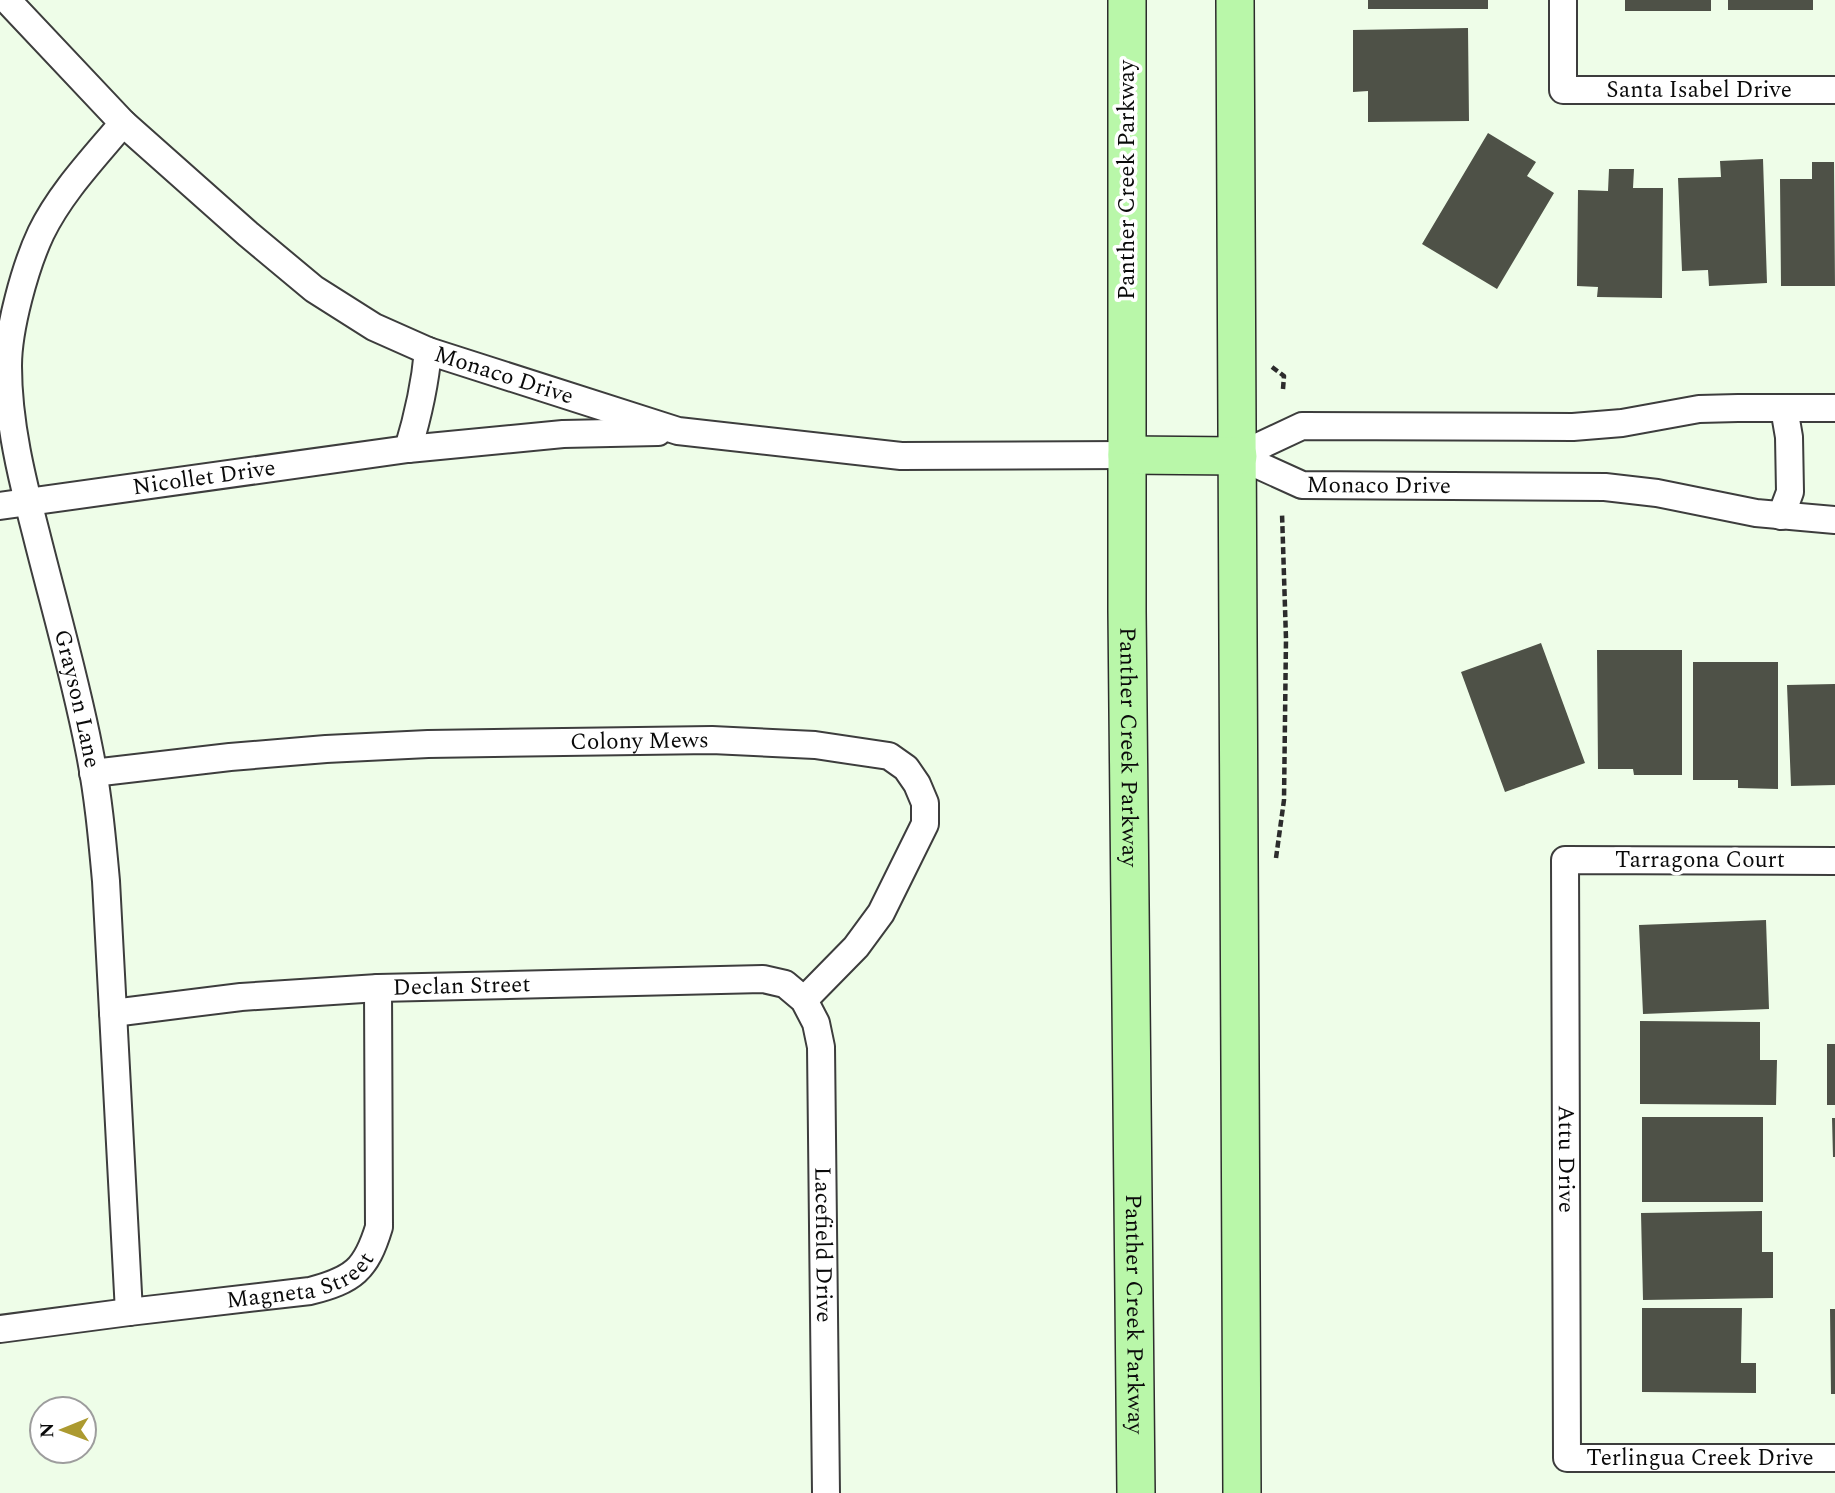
<svg xmlns="http://www.w3.org/2000/svg" width="1835" height="1493" viewBox="0 0 1835 1493" font-family="Spectral,serif">
  <rect width="100%" height="100%" fill="#eefde8"/>
  <!-- building -->
  <path fill="#4e5147" d="M1368,0H1488V9H1368Z
    M1625,0H1711V11H1625Z
    M1728,0H1813V10H1728Z
    M1468,28L1469,121L1368,122V91L1353,92V30Z
    M1488,133L1536,162L1527,176L1554,193L1497,289L1422,244Z
    M1763,159L1767,283L1709,286L1708,270L1682,271L1678,178L1721,177L1720,161Z
    M1812,162H1834L1835,286H1781L1780,179H1812Z
    M1609,169H1634L1633,188H1663L1662,298L1597,297L1598,287L1577,286L1578,190L1608,191Z
    M1541,643L1585,763L1505,792L1461,672Z
    M1597,650H1682V775H1634L1633,769H1598Z
    M1693,662H1778V789L1738,788V780H1693Z
    M1835,684V785L1791,786L1787,685Z
    M1766,920L1769,1009L1643,1014L1639,925Z
    M1640,1021L1760,1022V1060H1777L1776,1105L1640,1104Z
    M1827,1044H1835V1105H1827Z
    M1642,1117H1763V1202H1642Z
    M1832,1118H1835V1157H1833Z
    M1762,1211V1252H1773V1298L1643,1300L1641,1213Z
    M1642,1308H1742L1741,1363H1756V1393L1642,1392Z
    M1830,1309H1835V1394H1831Z"/>
  <g fill="none" stroke-linecap="round" stroke-linejoin="round">
    <!-- street casing -->
    <g stroke="#3d3d3d" stroke-width="30">
      <g id="street">
        <path id="s1" d="M7,0L123,123L248,234L314,289L374,327L428,351L678,431L901,456L1127,455"/>
        <path id="s2" d="M1563,0V90H1835"/>
        <path id="s3" d="M123,123C94,158 61,192 41,233C25,267 8,329 8,366C8,423 22,479 36,533C54,605 75,677 89,749C98,793 102,837 106,881L129,1312"/>
        <path d="M408,449C418,416 425,385 428,351"/>
        <path id="s4" d="M1238,456L1302,485L1605,487L1657,493L1756,513L1835,520"/>
        <path d="M1238,456L1302,426L1573,427L1622,423L1699,409L1738,408H1835"/>
        <path id="s5" d="M0,506L408,449L563,434L658,432"/>
        <path d="M1781,516L1790,492L1789,437L1784,408"/>
        <path id="s6" d="M93,773L230,757L326,749L428,744L712,740L815,745L889,756L906,768L917,784L925,803V824L881,913L856,947L804,1000"/>
        <path id="s7" d="M1835,861L1565,860L1567,1458H1835"/>
        <path id="s8" d="M113,1013L241,997L378,988L763,979L785,984L804,1000L816,1023L821,1047L826,1493"/>
        <path id="s9" d="M0,1329L129,1312L310,1291C353,1280 366,1270 379,1227L378,988"/>
      </g>
    </g>
    <!-- secondary casing -->
    <g stroke="#2c2c2c" stroke-width="40">
      <g id="secondary">
        <path id="s10" d="M1127,0V611L1136,1493"/>
        <path d="M1235,0L1242,1493"/>
        <path d="M1127,455L1238,456"/>
      </g>
    </g>
    <!-- path -->
    <path stroke="#2c2c2c" stroke-width="4.5" stroke-dasharray="7 3.5" stroke-linecap="butt" d="M1272,367L1284,376L1283,389
      M1276,858L1284,800L1286,639L1282,513"/>
    <!-- street -->
    <use href="#street" stroke="#fff" stroke-width="26"/>
    <!-- secondary -->
    <use href="#secondary" stroke="#b9f7a9" stroke-width="37"/>
  </g>
  <g text-anchor="middle" dominant-baseline="central" stroke-width="7" stroke-linejoin="round" paint-order="stroke">
    <!-- street labels -->
    <g font-size="23" fill="#0a0a0a" stroke="#fff">
      <text stroke="none"><textPath href="#s2" startOffset="226">Santa Isabel Drive</textPath></text>
      <text transform="translate(1127 180) rotate(-90)">Panther Creek Parkway</text>
      <text stroke="none"><textPath href="#s1" startOffset="632">Monaco Drive</textPath></text>
      <text stroke="none"><textPath href="#s5" startOffset="206">Nicollet Drive</textPath></text>
      <text stroke="none"><textPath href="#s4" startOffset="147">Monaco Drive</textPath></text>
      <text stroke="none"><textPath href="#s3" startOffset="616">Grayson Lane</textPath></text>
      <text stroke="none"><textPath href="#s6" startOffset="548">Colony Mews</textPath></text>
      <text stroke="none"><textPath href="#s10" startOffset="747">Panther Creek Parkway</textPath></text>
      <text x="1700" y="860">Tarragona Court</text>
      <text stroke="none"><textPath href="#s8" startOffset="350">Declan Street</textPath></text>
      <text stroke="none"><textPath href="#s7" startOffset="569">Attu Drive</textPath></text>
      <text stroke="none"><textPath href="#s8" startOffset="947">Lacefield Drive</textPath></text>
      <text stroke="none"><textPath href="#s9" startOffset="306">Magneta Street</textPath></text>
      <text stroke="none"><textPath href="#s10" startOffset="1314">Panther Creek Parkway</textPath></text>
      <text stroke="none"><textPath href="#s7" startOffset="1001">Terlingua Creek Drive</textPath></text>
    </g>
  </g>
  <!-- north arrow -->
  <g transform="translate(63 1430) rotate(269)"><circle r="33" fill="#ffffff" stroke="#9d9d9d" stroke-width="2"/>
  <path d="M0-5L12 26L0 18L-12 26Z" fill="#ac9a30"/>
  <text y="-10" font-size="19" font-weight="bold" text-anchor="middle" fill="#0a0a0a">N</text>
  </g>
</svg>
